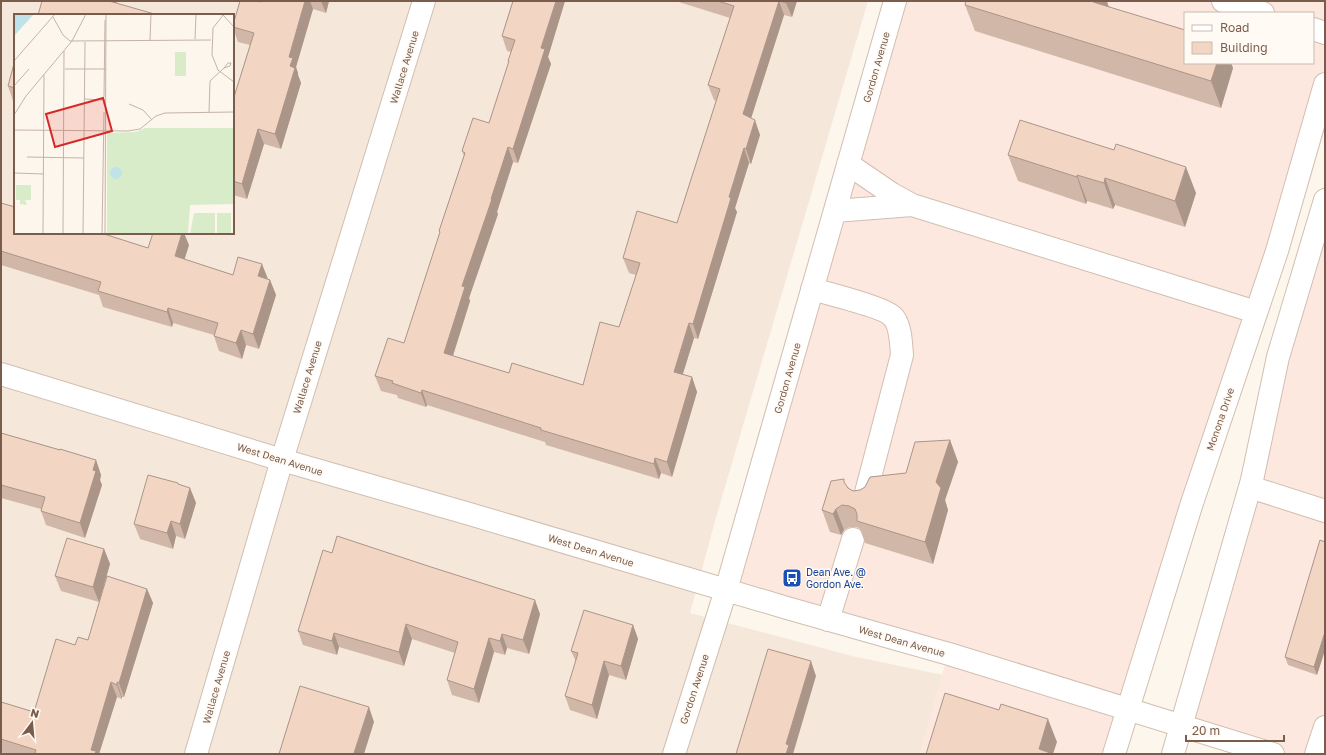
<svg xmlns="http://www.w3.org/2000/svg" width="1326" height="755" viewBox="0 0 1326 755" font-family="'Golos Text',sans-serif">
  <rect width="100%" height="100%" fill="#fdf6ec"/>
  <!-- residential -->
  <path fill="#f5e8da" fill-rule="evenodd" d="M1,1H868L717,514L690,613L852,656L943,675L920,754H1ZM15,15H233V233H15Z"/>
  <!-- commercial -->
  <path fill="#fde8e0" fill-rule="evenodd" d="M895,1H1325V84L1114,754H920L948,654L726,590ZM1185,13H1313V63H1185Z
    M1325,200V754H1273L1181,726Z"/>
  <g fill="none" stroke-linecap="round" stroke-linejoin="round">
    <!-- minor casing -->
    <g stroke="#d1beb0" stroke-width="24">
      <path id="minor" d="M1223,1L1263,13
        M1313,29L1325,33
        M848,164L892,194L912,205L1256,312
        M835,211L912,205
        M812,289C827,293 885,308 892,316C901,324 901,344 902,355L864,500
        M1,374L282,460L473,515L787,608L949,654L1273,754
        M1250,487L1325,511
        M828,620L853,539
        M196,754L282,460L424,1
        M674,754L726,590L895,1
        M1114,754L1191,506L1277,251L1325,84
        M1173,754L1252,480L1278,357L1325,200
        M1316,754L1325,727"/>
    </g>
    <!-- minor -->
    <use href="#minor" stroke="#fff" stroke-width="22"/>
  </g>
  <!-- wall -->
  <path fill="#d1b7a8" d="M261,1H329L326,13L313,9L296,67L298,73V75L301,83L281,149L264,144L247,199L233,195V97H234L250,45L238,42L233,28V25L261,2Z
    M513,1H565L548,57L551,64L518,163L513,162L497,212L498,214L469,298L470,301L453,356L509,373L583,385L619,327L636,275L629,273L623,258L677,223L716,101L714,100L708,85L730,18L679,2L678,1H798V2L797,1L792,17L784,15L751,118L760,135L751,164L749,163L735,208L737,212L698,339L694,338L683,374L692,377L697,392L672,477L661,473L659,479L546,445L545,442L427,405L426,407L398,398L397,395L381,391L375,376L404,343L440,233L439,231L464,156L462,151L489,123L509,62L508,61L511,52L507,51L502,36Z
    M965,5L1109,6L1185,63H1231L1233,68L1221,108L975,31Z
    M15,60V102L13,101L8,86Z
    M1008,155L1196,193L1185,227L1115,205L1113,209L1087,201L1086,204L1018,181Z
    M1,203L148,248L189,245L184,259L233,275L268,279L270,280L276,295L259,349L246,345L242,359L219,351L214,336V335L173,323L172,327L103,307L99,295L1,265Z
    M1,433L96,460L101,475L100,480L102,485L85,538L46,525L41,511V509L1,498Z
    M950,440L958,462L945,500L948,510L933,564L865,543L860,529L857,527H850L844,530L841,535L830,532L822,510L846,485L848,488L853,491L860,490L906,473Z
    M178,485L190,488L196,503L185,539L176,536L173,549L140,539L134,524Z
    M1325,542V650L1317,675L1288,665L1285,657Z
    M104,549L110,564L99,602L61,591L55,576Z
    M332,553L540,614L529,654L507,648L505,655L494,652L479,703L452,695L447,680L455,653L412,639L404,666L339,647L337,655L303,645L298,631Z
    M147,589L153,603L124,697H122V699L117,697L99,754H6L1,752V702L34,712L75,645L88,640Z
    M633,625L638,639L626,680L609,675L597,719L570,710L565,696L576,662L571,651Z"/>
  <!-- shaded-wall -->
  <path fill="#aa9588" d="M108,1H117L113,15Z
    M305,1H310L313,9L296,67L298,73V75L301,83L281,149L275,134L289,57Z
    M321,1H329L326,13Z
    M556,1H565L548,57L551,64L518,163L513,149L541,48Z
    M779,1L784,15L748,128L743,114Z
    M787,1H797L792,17L786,3Z
    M1093,1H1107L1109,8L1093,2Z
    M1217,63H1231L1233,68L1221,108L1211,81Z
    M755,120L760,135L751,164L746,149Z
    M258,129L264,144L247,199L242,184Z
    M508,147L513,162L497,212L498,214L469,298L470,301L449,368L444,353L462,286Z
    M744,148L749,163L735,208L737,212L698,339L693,324L729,197Z
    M1186,167L1196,193L1185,227L1175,201Z
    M1077,175L1087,201L1086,204L1077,177Z
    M1105,178L1115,205L1113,209L1104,183Z
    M182,233H184L189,245L181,271L175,256Z
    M262,264L268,279L258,276Z
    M270,280L276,295L259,349L253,334Z
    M168,308L173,323L172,327L167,312Z
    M689,323L694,338L679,386L674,372Z
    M241,330L246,345L242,359L236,343Z
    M692,377L697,392L672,477L667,462Z
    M422,390L427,405L426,407L421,393Z
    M950,440L958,462L945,500L948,510L933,564L925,542L936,482Z
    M655,458L661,473L659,479L654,464Z
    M96,460L101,475L100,480L102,485L85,538L80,523L93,470Z
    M190,488L196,503L185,539L180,524Z
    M836,509L844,530L841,535L833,514Z
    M171,521L176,536L173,549L167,533Z
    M104,549L110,564L99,602L93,587Z
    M147,589L153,603L124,697L119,683Z
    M535,600L540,614L529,654L523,640Z
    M406,624L412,639L404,666L399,652Z
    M633,625L638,639L626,680L621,666Z
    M1325,632V650L1317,675L1314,667Z
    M334,633L339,647L337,655L332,641Z
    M502,634L507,648L505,655L500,641Z
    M489,638L494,652L479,703L474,689Z
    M604,661L609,675L597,719L592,705Z
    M811,661L816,676L793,754H786V744Z
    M111,682L117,697L99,754H92L91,750Z
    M117,682L122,697V699L117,685Z
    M369,707L374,722L364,754H355L354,753Z
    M1048,719L1057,742L1053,754L1039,749Z"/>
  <!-- building -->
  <path fill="#f3d5c3" stroke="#aa9588" d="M42,1H109L158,15H38Z
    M240,1H257L261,2V1H305L289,57L293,58L290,66L295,68L275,134L258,129L242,184L233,181V97H234L254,33L233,27V25Z
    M513,1H556L541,48L545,49L513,149L508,147L491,199H492L462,286L465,287L444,353L509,373L512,363L583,385L600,322L619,327L640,263L623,258L637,211L677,223L720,89L708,85L734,6L718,1H779L743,114L755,120L746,149L744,148L729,197L731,198L693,324L689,323L674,372L692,377L667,462L655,458L654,464L541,430V428L422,390L421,393L392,383L393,381L375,376L388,338L404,343L440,232L439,231L465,153L462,151L473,118L489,123L509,61H508L515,40L502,36Z
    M780,1H787L786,3Z
    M966,1H1093V2L1185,30V63H1217L1211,81L965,5Z
    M15,60V88L8,86Z
    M1020,120L1114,150L1116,144L1186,167L1175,201L1105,178L1104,183L1077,175V177L1008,155Z
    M1,203L15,207V233H101L148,248L153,233H182L175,256L233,275L238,257L262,264L258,276L270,280L253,334L241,330L236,343L214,336L218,323L168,308L167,312L98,291L101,282L1,251Z
    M1,433L60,450V449L96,460L93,470L96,471L80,523L41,511L45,497L1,485Z
    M950,440L936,482L941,488L925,542L857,521V514L855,509L849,506L842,505L836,509L833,514L822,510L831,481L844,479V482L848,488L853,491L860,490L865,487L870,477L906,473L915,442Z
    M148,475L178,483V484L190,488L180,524L171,521L167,533L134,524Z
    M337,536L431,567L535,600L523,640L502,634L500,641L489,638L474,689L447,680L458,642L406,624L399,652L334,633L332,641L298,631L323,550L332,553Z
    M67,538L104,549L93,587L55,576Z
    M1320,540L1325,542V632L1314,667L1285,657Z
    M107,576L147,589L119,683L117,682V685L111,682L91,750L96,751L95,754H35L36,750L1,739V702L34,712L56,639L75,645L78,637L88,640Z
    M584,610L633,625L621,666L604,661L592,705L565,696L578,653L571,651Z
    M768,649L811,661L786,744L789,745L786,754H736Z
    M300,686L369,707L354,753L358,754H279Z
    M945,693L999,710L1001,704L1048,719L1039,749L1053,754H926Z"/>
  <!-- icons -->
  <defs>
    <g id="bus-square" transform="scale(1)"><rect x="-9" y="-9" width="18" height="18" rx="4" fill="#1a4fb4" stroke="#fffaf3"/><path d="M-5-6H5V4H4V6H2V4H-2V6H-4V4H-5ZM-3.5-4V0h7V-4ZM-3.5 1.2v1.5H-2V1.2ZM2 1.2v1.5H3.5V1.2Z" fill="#fff"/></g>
  </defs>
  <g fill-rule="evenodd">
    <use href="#bus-square" x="792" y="578"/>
  </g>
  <g text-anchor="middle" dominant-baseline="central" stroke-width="3" stroke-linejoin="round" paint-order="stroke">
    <!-- street labels -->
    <g font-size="10" fill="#7a5c4d" stroke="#fffaf3">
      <text transform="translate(404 67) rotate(-73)">Wallace Avenue</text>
      <text transform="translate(876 67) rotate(-74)">Gordon Avenue</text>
      <text transform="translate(307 377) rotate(-73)">Wallace Avenue</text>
      <text transform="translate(787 378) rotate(-74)">Gordon Avenue</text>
      <text transform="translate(1220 419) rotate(-71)">Monona Drive</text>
      <text transform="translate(280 459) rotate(17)">West Dean Avenue</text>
      <text transform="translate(591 550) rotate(17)">West Dean Avenue</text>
      <text transform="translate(902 641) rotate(16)">West Dean Avenue</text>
      <text transform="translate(216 687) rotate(-74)">Wallace Avenue</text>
      <text transform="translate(694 689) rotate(-72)">Gordon Avenue</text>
    </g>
    <!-- transit labels -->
    <g font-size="10" fill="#164399" stroke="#fffaf3" text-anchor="start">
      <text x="806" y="572">Dean Ave. @<tspan x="806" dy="12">Gordon Ave.</tspan></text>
    </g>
  </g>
  <!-- overview -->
  <g transform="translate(14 14)">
    <rect width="220" height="220" fill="#fdf6ec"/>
    <path d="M161,38H172V62H161ZM131,114H220V190L176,191L174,220H93V119L122,118ZM2,171H17V186H11L13,191L6,190V186H2ZM180,199H201V220H176ZM203,199H217V220H203Z" fill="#d8ecc9"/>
    <path d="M0,0H20L0,22ZM96 159a6 6 0 1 1 12 0a6 6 0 1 1-12 0Z" fill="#bfe3e8"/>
    <path fill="none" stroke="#c5b3a7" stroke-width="1" d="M210,0L199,14L198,41L204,56L220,68M209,1L220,13M39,3L49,21L56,27L197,26M181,25L182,0M136,27L137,0M0,47L41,0M214,49H217L216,52L210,54ZM51,55H92M0,72L15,55M90,83L91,6M70,85L91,86M115,90L129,96L138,106M195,98L196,67L210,54M0,101L12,82L58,27L72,0M0,116L114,117L126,115L142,102L151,99L220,98M13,143L70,144M0,159L30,160M29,220L30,61M49,220L50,37M69,220L71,28M88,220L90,98M91,220L92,0"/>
    <path fill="#d62828" fill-opacity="0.15" stroke="#d62828" stroke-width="2" d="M89,84L98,117L41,133L32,100Z"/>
    <rect width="220" height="220" fill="none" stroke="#7a5c4d" stroke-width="2"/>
  </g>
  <!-- border -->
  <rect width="1326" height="755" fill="none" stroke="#7a5c4d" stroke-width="4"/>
  <!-- legend -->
  <rect x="1184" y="12" width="130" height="52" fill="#fffaf3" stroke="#cabbb1"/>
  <rect x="1192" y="25" width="20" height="6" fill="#ffffff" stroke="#cabbb1"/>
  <text x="1220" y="32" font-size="12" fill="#7a5c4d">Road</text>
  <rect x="1192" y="42" width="20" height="12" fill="#f3d5c3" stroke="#cabbb1"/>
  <text x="1220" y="52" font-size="12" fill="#7a5c4d">Building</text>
  <!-- north arrow -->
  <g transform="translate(32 723) rotate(16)" stroke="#fffaf3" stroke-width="3" paint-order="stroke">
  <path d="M0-3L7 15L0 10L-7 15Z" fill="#7a5c4d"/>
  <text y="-6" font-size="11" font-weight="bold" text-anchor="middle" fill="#7a5c4d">N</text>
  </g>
  <!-- scale -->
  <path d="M1186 735v6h98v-6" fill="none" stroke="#7a5c4d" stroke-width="2"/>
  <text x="1192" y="735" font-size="12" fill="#7a5c4d" stroke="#fffaf3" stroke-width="3" paint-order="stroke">20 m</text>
</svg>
